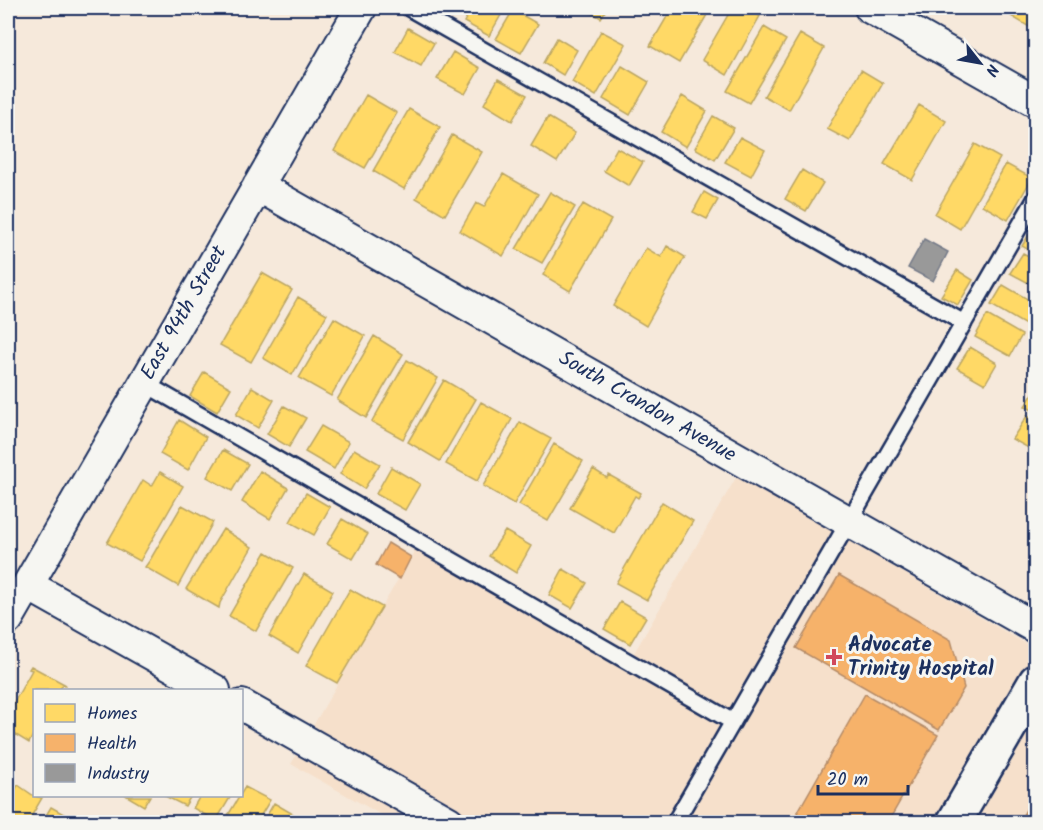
<svg xmlns="http://www.w3.org/2000/svg" width="1043" height="830" viewBox="0 0 1043 830" font-family="Kalam,sans-serif">
  <rect width="100%" height="100%" fill="#f6e9db"/>
  <filter id="ink" filterUnits="userSpaceOnUse"><feTurbulence type="fractalNoise" baseFrequency=".0167" numOctaves="2"/><feDisplacementMap in="SourceGraphic" scale="12" xChannelSelector="R" yChannelSelector="G"/><feConvolveMatrix kernelMatrix="1 2 1 2 8 2 1 2 1" color-interpolation-filters="sRGB"/></filter>
  <g filter="url(#ink)">
    <!-- built -->
    <path fill="#f6e0cb" d="M737,476L1035,649V822H394L291,764L418,545L627,665Z"/>
    <!-- homes -->
    <path fill="#ffd966" stroke="#bba664" stroke-width="1.5" d="M437,8H458L453,17Z
      M472,8H505L489,36L464,22Z
      M583,8H607L601,18Z
      M672,8H711L679,63L650,46Z
      M732,8H745L760,16L727,75L702,60Z
      M1016,8H1036V31L1011,16Z
      M513,10L538,24L521,53L496,39Z
      M764,27L786,40L749,103L727,91Z
      M408,28L434,43L421,66L395,52Z
      M601,31L626,44L596,96L572,82Z
      M800,34L824,48L789,110L764,96Z
      M557,38L577,50L563,75L543,63Z
      M453,52L480,68L465,94L437,79Z
      M622,66L649,82L630,115L603,99Z
      M861,70L883,83L850,141L827,129Z
      M498,79L527,95L512,121L484,104Z
      M366,95L397,113L365,168L334,151Z
      M682,96L707,111L686,147L661,132Z
      M919,105L946,121L912,180L884,164Z
      M409,109L440,127L404,189L373,171Z
      M713,116L734,128L715,160L695,148Z
      M548,117L575,133L557,162L531,146Z
      M452,135L482,152L445,215L416,198Z
      M740,137L765,150L751,176L725,162Z
      M975,144L1000,158L960,229L935,214Z
      M617,148L643,162L629,186L604,171Z
      M1006,164L1032,178L1008,220L982,205Z
      M802,170L823,183L806,211L785,199Z
      M503,174L538,194L503,256L460,231L476,203L484,207Z
      M550,192L575,207L542,263L516,249Z
      M704,192L718,200L707,219L693,212Z
      M583,204L611,220L570,291L543,275Z
      M1036,223V254L1022,246Z
      M667,246L685,257L646,326L613,306L646,248L661,257Z
      M1023,253L1036,260V287L1010,273Z
      M957,270L973,280L958,305L941,296Z
      M262,273L292,290L251,362L220,345Z
      M1003,285L1036,304V316L1029,327L991,305Z
      M298,297L327,314L292,375L263,358Z
      M987,315L1022,335L1010,356L975,337Z
      M334,318L365,336L331,396L299,378Z
      M374,336L403,354L366,418L337,400Z
      M970,347L997,363L985,384L957,368Z
      M407,360L438,378L403,439L372,422Z
      M204,372L231,388L217,412L190,396Z
      M444,380L476,399L440,461L408,442Z
      M252,387L274,400L258,428L236,415Z
      M1036,389V412L1025,406Z
      M481,402L512,419L477,481L446,464Z
      M284,406L306,418L289,447L267,434Z
      M1027,416L1036,421V452L1012,439Z
      M179,420L206,437L188,470L160,454Z
      M520,422L551,439L514,504L483,486Z
      M321,426L349,442L334,469L305,452Z
      M554,444L583,461L548,521L519,505Z
      M354,449L380,464L364,489L340,474Z
      M223,450L248,464L232,491L207,477Z
      M391,467L420,484L405,510L376,494Z
      M593,469L607,478L609,475L641,493L638,498L635,496L614,533L570,508Z
      M260,471L288,488L270,519L242,502Z
      M160,472L183,486L140,561L107,543L143,480L152,486Z
      M306,493L330,507L314,535L290,522Z
      M662,502L693,521L647,600L616,583Z
      M182,505L213,522L178,586L145,567L150,560Z
      M342,519L368,534L353,559L327,544Z
      M223,529L252,547L220,603L219,608L186,589Z
      M505,531L531,546L516,573L489,556Z
      M266,552L293,568L256,631L229,616Z
      M563,569L587,583L572,608L549,595Z
      M304,574L333,591L298,653L269,636Z
      M350,589L382,607L337,683L306,666Z
      M620,602L646,617L630,644L604,629Z
      M31,666L66,685H63L59,690H34V733L29,743L8,730V713L32,670L29,669Z
      M18,785L34,796L42,798L28,822H8V803Z
      M245,787L270,800L257,822H224Z
      M127,796H150L144,806Z
      M165,796H191L185,806Z
      M200,796H231L216,821L193,808Z
      M274,803L298,817L294,822H263Z
      M51,807L78,822H42Z"/>
    <!-- health -->
    <path fill="#f6b26b" stroke="#b48b67" stroke-width="1.5" d="M388,543L411,557L400,579L376,565Z
      M839,575L951,640L964,688L939,730L796,648Z
      M865,694L938,735L888,822H792Z
      M1035,794L1036,822H1019Z"/>
    <!-- industry -->
    <path fill="#999" stroke="#737987" stroke-width="1.5" d="M924,239L948,252L933,281L908,268Z"/>
    <g fill="none" stroke-linecap="round" stroke-linejoin="round">
      <!-- lane casing -->
      <g stroke="#1b2f5e" stroke-width="20">
        <path id="lane" d="M409,8L964,323
          M144,383L733,722
          M675,822L1036,198"/>
      </g>
      <!-- street casing -->
      <g stroke="#1b2f5e" stroke-width="34">
        <path id="street" d="M870,8L1036,102
          M258,186L1036,628
          M28,585L215,690
          M8,619L361,8
          M242,705L449,822"/>
      </g>
      <!-- secondary casing -->
      <g stroke="#1b2f5e" stroke-width="38">
        <path id="secondary" d="M954,822L1036,681"/>
      </g>
      <!-- lane -->
      <use href="#lane" stroke="#f6f6f2" stroke-width="15"/>
      <!-- street -->
      <use href="#street" stroke="#f6f6f2" stroke-width="30"/>
      <!-- secondary -->
      <use href="#secondary" stroke="#f6f6f2" stroke-width="33"/>
    </g>
  </g>
  <!-- markers -->
  <path fill="#d1495b" stroke="#f6f6f2" stroke-width="2" d="M831 648h6v6h6v6h-6v6h-6v-6h-6v-6h6z"/>
  <g text-anchor="middle" dominant-baseline="central" stroke-width="6" stroke-linejoin="round" paint-order="stroke">
    <!-- street labels -->
    <g font-size="21" fill="#1b2f5e" stroke="#f6f6f2">
      <text transform="translate(184 313) rotate(-60)">East 94th Street</text>
      <text transform="translate(647 407) rotate(30)">South Crandon Avenue</text>
    </g>
    <!-- poi labels -->
    <g font-size="21" font-weight="bold" fill="#1b2f5e" stroke="#f6f6f2" text-anchor="start">
      <text x="848" y="645">Advocate<tspan x="848" dy="24">Trinity Hospital</tspan></text>
    </g>
  </g>
  <!-- margin -->
  <rect width="1043" height="830" fill="none" stroke="#f6f6f2" stroke-width="30"/>
  <rect x="15" y="15" width="1013" height="800" fill="none" stroke="#1b2f5e" stroke-width="2" filter="url(#ink)"/>
  <!-- legend -->
  <rect x="33" y="689" width="210" height="108" fill="#f6f6f2" stroke="#9ea6b7" stroke-width="1.5"/>
  <rect x="45" y="704" width="30" height="18" fill="#ffd966" stroke="#9ea6b7" stroke-width="1.5"/>
  <text x="87" y="719" font-size="18" fill="#1b2f5e">Homes</text>
  <rect x="45" y="734" width="30" height="18" fill="#f6b26b" stroke="#9ea6b7" stroke-width="1.5"/>
  <text x="87" y="749" font-size="18" fill="#1b2f5e">Health</text>
  <rect x="45" y="764" width="30" height="18" fill="#999999" stroke="#9ea6b7" stroke-width="1.5"/>
  <text x="87" y="779" font-size="18" fill="#1b2f5e">Industry</text>
  <!-- north arrow -->
  <g transform="translate(980 63) rotate(121)" stroke="#f6f6f2" stroke-width="4.5" paint-order="stroke">
  <path d="M0-4.5L10 22L0 15L-10 22Z" fill="#1b2f5e"/>
  <text y="-9" font-size="16" font-weight="bold" text-anchor="middle" fill="#1b2f5e">N</text>
  </g>
  <!-- scale -->
  <path d="M818 785v9h90v-9" fill="none" stroke="#1b2f5e" stroke-width="3"/>
  <text x="827" y="785" font-size="18" fill="#1b2f5e" stroke="#f6f6f2" stroke-width="4.5" paint-order="stroke">20 m</text>
</svg>
